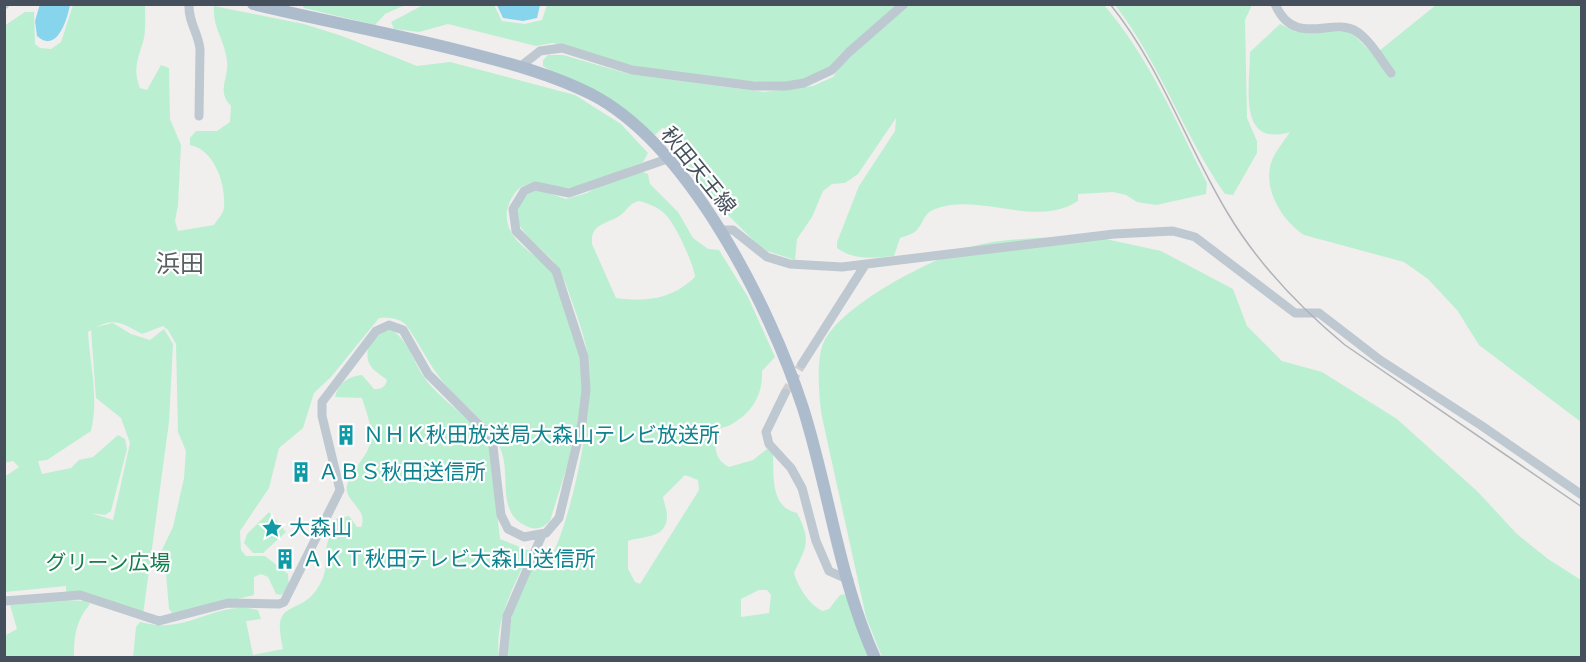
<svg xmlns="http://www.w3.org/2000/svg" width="1586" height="662" viewBox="0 0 1586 662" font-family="'Alegreya Sans','Noto Sans JP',sans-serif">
  <rect width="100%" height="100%" fill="#f1eeee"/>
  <!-- green -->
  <path fill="#bbefd1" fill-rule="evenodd" d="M425,4L494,5L502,21L525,24L542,20L547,5H899L845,50L827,69L814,76L793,82L776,83L735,80L628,66L553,43L536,46L448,24L419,32L394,29L391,22Z
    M73,5H145C145,15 146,28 144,38C139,57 132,68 140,88L147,90L161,65L169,68L170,119L181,145L178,205L175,221L178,231L214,225C217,220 223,214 224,208C226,185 215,150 190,145V138L196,131H217L230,122L231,106C216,91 229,79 227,61C225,41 212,27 214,6L304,24L342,36L417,66L450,62L575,95L621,124L648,153L643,162C621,170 597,182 575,187C556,191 540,176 521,187C514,192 509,202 507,210C503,247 545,253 557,282C571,317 587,363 582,401C576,442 562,482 550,521C543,528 536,531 526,526C495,512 512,473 500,448C488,421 461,404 443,382C429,365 418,340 405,324C399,318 387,317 379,318L331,377L314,393L303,428L279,448L269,488L240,531L241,550L246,556H265L288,574L289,588L281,595L276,594L268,577L261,574L254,577V595L173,614L169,609L166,574L157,560L173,527L184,478L186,451L178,432L176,344L168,330L163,326L142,334C124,324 115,317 96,327L113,323L131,334L150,340L164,329L173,344L169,422L143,615L66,593V586L5,592L4,477L19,467L13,461L4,463V26L25,12H34L35,44L40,48L51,49L61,42ZM91,330L96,398L121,418L130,443L113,520L91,513L105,515L111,511L127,449L125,439L118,435L93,457L79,460L71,468L42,474L38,461L47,460L91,431C99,398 90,365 88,332Z
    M302,5H405L385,14L375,25L304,8Z
    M908,5H1104C1149,57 1176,122 1207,183L1206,194L1156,205L1137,202L1126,195L1113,192L1078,194V201C1035,229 981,192 935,209C923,214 924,222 917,230C913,234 906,236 900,238L894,256C874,258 855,261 837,248V242L859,186L895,131L896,118L858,174L845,183L832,184L823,191L812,217L797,239L795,260L767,251L755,242L701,188L679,155L676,130L662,128L655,135L650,133L543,66V60L548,55H563L629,74L764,92L813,86L833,77L846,59Z
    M1115,5H1252L1245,20L1247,118L1257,141V153L1233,195L1225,194C1183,134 1160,63 1115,5Z
    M1436,5H1581V422L1479,345L1457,310L1428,279L1404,262L1304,235C1283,221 1263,191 1271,163C1274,153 1284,141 1290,132C1237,148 1250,86 1250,52L1280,24L1296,32H1351L1374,55Z
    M643,172L648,174L650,184L678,212L693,238L708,249L719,250L748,297L775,357L762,371C763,394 753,412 732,424C726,428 721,426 715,431C715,448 714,459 729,467L753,460L767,449L773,454C774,476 770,507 797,513C812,542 806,546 794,573C798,587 810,606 823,611L829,609L840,595L845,594L850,600L869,657L506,658L513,607L537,556L555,549C575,503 595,404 588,356C584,333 575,311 568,290C565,281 561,273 556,265C540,243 486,214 537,189L566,199L587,193L609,180ZM638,201C646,202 657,207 664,213C674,221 694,264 695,277C672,299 648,302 616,298L592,244C590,221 610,225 623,213C629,207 630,204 638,201ZM685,475L698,480L699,490L640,584L635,582L628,569V541C643,536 668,539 667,515C667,510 664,503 663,497ZM759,590H767L771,595L769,613L741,617V599Z
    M1066,236L1101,238L1161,251L1233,289L1247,326L1282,361L1322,372L1397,419L1477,491L1517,534L1548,559L1581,580V657H882L866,617L822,417C819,399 816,361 823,344C839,305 935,257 974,246C1003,238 1036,239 1066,236Z
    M390,329C408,339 413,361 424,377C442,404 477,418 490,448L500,539L530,551C515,584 494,620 499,657L133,658L136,627L140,622C149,624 158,626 168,625C199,623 226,601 258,610L261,619L246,621L253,655L283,649C270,593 302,621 321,582C327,571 325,562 326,550C327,540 333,529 336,519L349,516L357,527H361C369,508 343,502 347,485C351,469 366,459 370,444C374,429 366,412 362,398L335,397C338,384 348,376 362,375L374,389C381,389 385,388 387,380C381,375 372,370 369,363C363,348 375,330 390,329Z
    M269,512L286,532L263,553H253L244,543L247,534Z
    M65,600L85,601L90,604C76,621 74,635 74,657H5L4,636L17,629L10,605Z"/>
  <!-- water -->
  <path fill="#87d4ed" d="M40,4L70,5C67,20 57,54 37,36L35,21Z
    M497,5H540L537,18L523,21L503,18Z"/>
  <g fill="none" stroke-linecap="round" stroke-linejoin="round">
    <!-- minor-tunnel -->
    <path stroke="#cfced1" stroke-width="9" stroke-dasharray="9 4.5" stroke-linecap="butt" d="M785,393L802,364"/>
    <!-- minor -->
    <path stroke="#bec8d0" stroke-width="9" d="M189,4C188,22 198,32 200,49L199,116
      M1275,4C1294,48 1330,18 1354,30C1369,38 1381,60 1391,73
      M4,5L5,4
      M521,66L540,51L562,48L632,70L754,86H786L804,83L832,70L848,53L904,4
      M721,230H733L767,257L790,264L842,267L1114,234L1173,231L1195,237L1295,313H1319L1380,360L1482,426L1582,495
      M802,364L865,265
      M785,393L766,432L769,444L791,468L802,488L816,541L829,571L849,580
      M4,601L80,595L159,621L228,603L279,604L284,602L340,490L322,416V402L376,331L389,325L403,330L428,374L492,438L501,515L508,529L524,537L546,533L559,518L582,423L586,390L584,357L556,271L516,231L513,209L524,191L535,186L569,193L667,159
      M503,658L507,616L542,535"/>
    <!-- major -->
    <path stroke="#adbccd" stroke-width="12" d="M253,4C327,22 403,35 477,55C516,65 555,76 591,94C688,144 770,306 803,408C829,490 839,579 875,658"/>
    <!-- rail -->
    <path stroke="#b0b3b8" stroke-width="1.5" d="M1110,4C1161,67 1186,144 1227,212C1258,264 1298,306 1345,345L1582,507"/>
  </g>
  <!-- icons -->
  <defs>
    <g id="building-bare" transform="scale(1.62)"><path d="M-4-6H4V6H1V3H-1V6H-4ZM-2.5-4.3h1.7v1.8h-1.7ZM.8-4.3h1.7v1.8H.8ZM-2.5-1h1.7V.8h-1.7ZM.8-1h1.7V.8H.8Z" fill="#0f9aa8" stroke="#fff" stroke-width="2.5" paint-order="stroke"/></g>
    <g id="sight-bare" transform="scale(1.62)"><path d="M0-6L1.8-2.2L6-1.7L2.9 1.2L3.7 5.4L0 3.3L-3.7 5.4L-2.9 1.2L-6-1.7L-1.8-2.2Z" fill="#0f9aa8" stroke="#fff" stroke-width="2.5" paint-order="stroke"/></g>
  </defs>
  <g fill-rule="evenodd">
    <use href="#building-bare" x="346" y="435"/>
    <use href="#building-bare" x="301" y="472"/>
    <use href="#sight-bare" x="272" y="528"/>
    <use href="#building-bare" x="285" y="559"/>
  </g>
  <g text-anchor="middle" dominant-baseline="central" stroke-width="4.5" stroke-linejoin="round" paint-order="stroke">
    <!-- street labels -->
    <g font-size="21" fill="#46505c" stroke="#fff">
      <text transform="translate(698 171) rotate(51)">秋田天王線</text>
    </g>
    <!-- culture labels -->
    <g font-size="21" fill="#0d838f" stroke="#fff" text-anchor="start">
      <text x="363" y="435">ＮＨＫ秋田放送局大森山テレビ放送所</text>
      <text x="318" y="472">ＡＢＳ秋田送信所</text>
      <text x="289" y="528">大森山</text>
      <text x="302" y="559">ＡＫＴ秋田テレビ大森山送信所</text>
    </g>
    <!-- park labels -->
    <g font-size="21" fill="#157e4e" stroke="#fff">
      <text x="108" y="563">グリーン広場</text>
    </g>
    <!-- quarter labels -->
    <g font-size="24" fill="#5a5e63" stroke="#fff">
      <text x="180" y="265">浜田</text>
    </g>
  </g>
  <!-- border -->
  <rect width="1586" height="662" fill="none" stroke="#46505c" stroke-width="12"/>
</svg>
